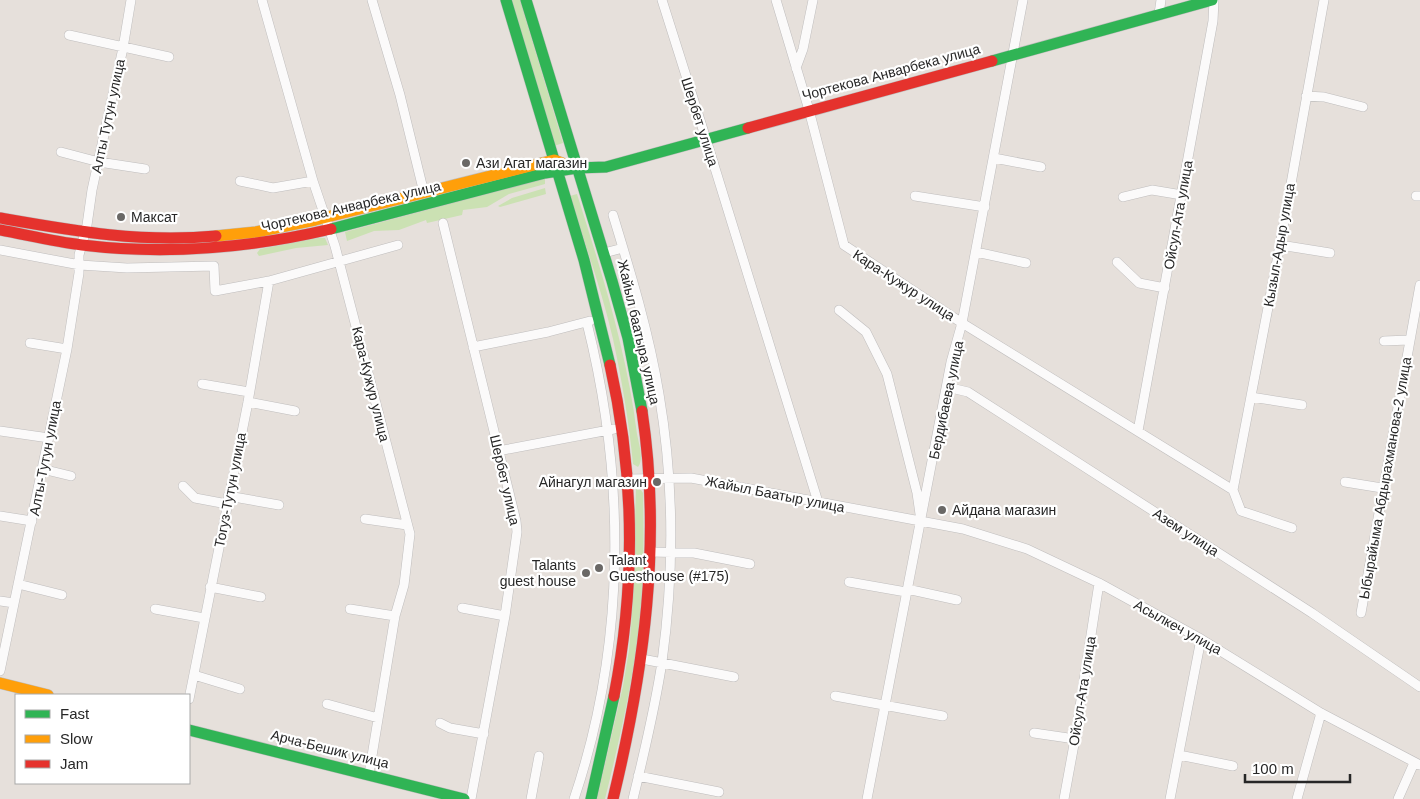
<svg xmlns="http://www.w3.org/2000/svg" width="1420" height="799" viewBox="0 0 1420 799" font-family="Arial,sans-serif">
  <rect width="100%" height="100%" fill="#e6e0db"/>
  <!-- green -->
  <path fill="#cbe1b3" d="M511,0H520L563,143L554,146Z
    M545,178V184L509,194L487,207L463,210L462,215L427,223L426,220L399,230L374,231L347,241L345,232Z
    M545,188L546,194L500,207L498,206L512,198Z
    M577,194C602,273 627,352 637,434C639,444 644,460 638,467L633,464C629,422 622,381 613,339C602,291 585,244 570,196Z
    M318,238H325L328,245L296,248L259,256L257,253L260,249Z
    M636,489L641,490L643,493C644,534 644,575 640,615C634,678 620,738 605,799H597L623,686L629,650L632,615Z"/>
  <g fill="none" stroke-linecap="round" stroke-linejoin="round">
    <!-- street casing -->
    <g stroke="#bfbdbd" stroke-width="10">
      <path id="street" d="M262,0L313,181L335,246L410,534L404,585L395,616L369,774
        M372,0L400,95L424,193
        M662,0L706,139L818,502
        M776,0L809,110L844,245L962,323L1233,490
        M1159,14L1161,0
        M69,35L169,57
        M796,68L803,49L813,0
        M1306,96L1324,97L1363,107
        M61,152L99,162L145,169
        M994,158L1041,167
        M240,181L273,188L313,181
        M915,196L985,207
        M1416,196H1420
        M1123,197L1152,190L1182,195
        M613,215C631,274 649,333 659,394C674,482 674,574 662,662C655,708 644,754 633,799
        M443,223L516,521L517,532L505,616L471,799
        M1280,245L1330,253
        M0,250L80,265L127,268L214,266L215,291L269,281L398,245
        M976,252L1026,263
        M604,253L623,248
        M1117,262L1139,283L1165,288
        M839,310L866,332L887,374L917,493L920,514
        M1384,341L1409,340
        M30,343L67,349
        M473,347L548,332L590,321
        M202,384L249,392
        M947,387L968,392L1312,613L1420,687
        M1251,397L1302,405
        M248,402L295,411
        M0,431L49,438
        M1138,431L1213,21L1214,0
        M498,451L614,429
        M42,469L71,476
        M628,479L691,478L963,529L1027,549L1099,583L1201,639L1321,713L1420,765
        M1345,482L1382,488
        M183,486L195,498L227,504
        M1233,490L1280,245L1324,0
        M1233,490L1241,511L1292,528
        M228,496L279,505
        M0,516L32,521
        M365,519L407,525
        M651,552L694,553L750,564
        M849,582L906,592
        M18,584L62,595
        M210,587L261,597
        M907,589L957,600
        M0,601L14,603
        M462,608L505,616
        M155,609L204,618
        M350,609L395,616
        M1361,613L1420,285
        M642,659L734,677
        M0,671L67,349L79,273V255L87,225L92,190L123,48L131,0
        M194,675L240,689
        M835,696L943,716
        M189,699L248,402L269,281
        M327,704L378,718
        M440,723L450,728L484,734
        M1034,733L1075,739
        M1179,755L1233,766
        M638,776L719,792
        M531,799L539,756
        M574,799C626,645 626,479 587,323
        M867,799L951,362L962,323L1023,0
        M1064,799L1075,739L1099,583
        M1170,799L1201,639
        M1297,799L1321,713
        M1398,799L1414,763"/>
    </g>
    <!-- fast casing -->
    <g stroke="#bfbdbd" stroke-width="12">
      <path id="fast" d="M506,0L584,260L610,365
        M526,0L612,281L628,338L642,411
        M992,61L1212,0
        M331,229L545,173L577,168L606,167L748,128
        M189,730L464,799
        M591,799L614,696"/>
    </g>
    <!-- slow casing -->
    <g stroke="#bfbdbd" stroke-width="12">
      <path id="slow" d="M216,236L256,232L315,220L554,160L562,163
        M0,683L48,695"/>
    </g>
    <!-- jam casing -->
    <g stroke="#bfbdbd" stroke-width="12">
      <path id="jam" d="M748,128L992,61
        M0,218C74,231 140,243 216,236
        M0,230C27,235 55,242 82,245C165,255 250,248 331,229
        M610,365C635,476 636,584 614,696
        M613,799C644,671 662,542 642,411"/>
    </g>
    <!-- street -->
    <use href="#street" stroke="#fbfafa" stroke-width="9"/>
    <!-- fast -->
    <use href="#fast" stroke="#30b455" stroke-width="11"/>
    <!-- slow -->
    <use href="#slow" stroke="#ff9f0a" stroke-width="11"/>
    <!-- jam -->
    <use href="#jam" stroke="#e5322d" stroke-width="11"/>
  </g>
  <!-- markers -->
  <g fill="#6a6866" stroke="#fff" stroke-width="2">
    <circle cx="466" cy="163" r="5"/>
    <circle cx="121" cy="217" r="5"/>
    <circle cx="657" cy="482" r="5"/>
    <circle cx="942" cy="510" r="5"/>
    <circle cx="599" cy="568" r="5"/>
    <circle cx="586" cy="573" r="5"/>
  </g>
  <g text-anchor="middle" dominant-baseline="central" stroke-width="4.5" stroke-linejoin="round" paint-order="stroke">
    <!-- street labels -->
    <g font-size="14" fill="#272727" stroke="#fff">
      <text transform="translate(891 72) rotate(-15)">Чортекова Анварбека улица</text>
      <text transform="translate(108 116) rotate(-78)">Алты Тутун улица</text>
      <text transform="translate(700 122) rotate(72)">Шербет улица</text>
      <text transform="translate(351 206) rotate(-13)">Чортекова Анварбека улица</text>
      <text transform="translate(1178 215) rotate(-80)">Ойсул-Ата улица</text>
      <text transform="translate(1279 245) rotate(-80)">Кызыл-Адыр улица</text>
      <text transform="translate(904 285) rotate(33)">Кара-Кужур улица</text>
      <text transform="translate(639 332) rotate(77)">Жайыл баатыра улица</text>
      <text transform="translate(371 384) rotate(76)">Кара-Кужур улица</text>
      <text transform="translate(946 400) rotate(-78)">Бердибаева улица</text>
      <text transform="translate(45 458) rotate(-79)">Алты-Тутун улица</text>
      <text transform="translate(1385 478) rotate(-80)">Ыбырайыма Абдырахманова-2 улица</text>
      <text transform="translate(505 480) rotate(77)">Шербет улица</text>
      <text transform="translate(230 490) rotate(-79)">Тогуз-Тутун улица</text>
      <text transform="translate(775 494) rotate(11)">Жайыл Баатыр улица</text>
      <text transform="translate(1186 532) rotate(33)">Азем улица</text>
      <text transform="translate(1178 627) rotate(29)">Асылкеч улица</text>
      <text transform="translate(1082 691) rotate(-81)">Ойсул-Ата улица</text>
      <text transform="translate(330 749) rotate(14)">Арча-Бешик улица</text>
    </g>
    <!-- poi labels -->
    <g font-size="14" fill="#272727" stroke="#fff" text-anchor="start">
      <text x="476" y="163">Ази Агат магазин</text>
      <text x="131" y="217">Максат</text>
      <text x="647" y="482" text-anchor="end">Айнагул магазин</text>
      <text x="952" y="510">Айдана магазин</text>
      <text x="609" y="560">Talant<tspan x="609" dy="16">Guesthouse (#175)</tspan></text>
      <text x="576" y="565" text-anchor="end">Talants<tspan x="576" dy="16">guest house</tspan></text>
    </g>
  </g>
  <!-- legend -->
  <rect x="15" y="694" width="175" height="90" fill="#ffffff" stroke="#a9a9a9"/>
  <rect x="25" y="710" width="25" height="8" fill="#30b455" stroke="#a9a9a9"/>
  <text x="60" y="719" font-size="15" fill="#272727">Fast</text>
  <rect x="25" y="735" width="25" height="8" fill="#ff9f0a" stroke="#a9a9a9"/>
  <text x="60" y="744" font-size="15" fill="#272727">Slow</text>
  <rect x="25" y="760" width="25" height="8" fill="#e5322d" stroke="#a9a9a9"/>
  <text x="60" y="769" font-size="15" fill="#272727">Jam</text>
  <!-- scale -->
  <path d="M1245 774v8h105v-8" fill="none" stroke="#272727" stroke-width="2.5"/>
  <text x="1252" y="774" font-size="15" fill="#272727" stroke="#ffffff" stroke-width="4" paint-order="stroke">100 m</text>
</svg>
